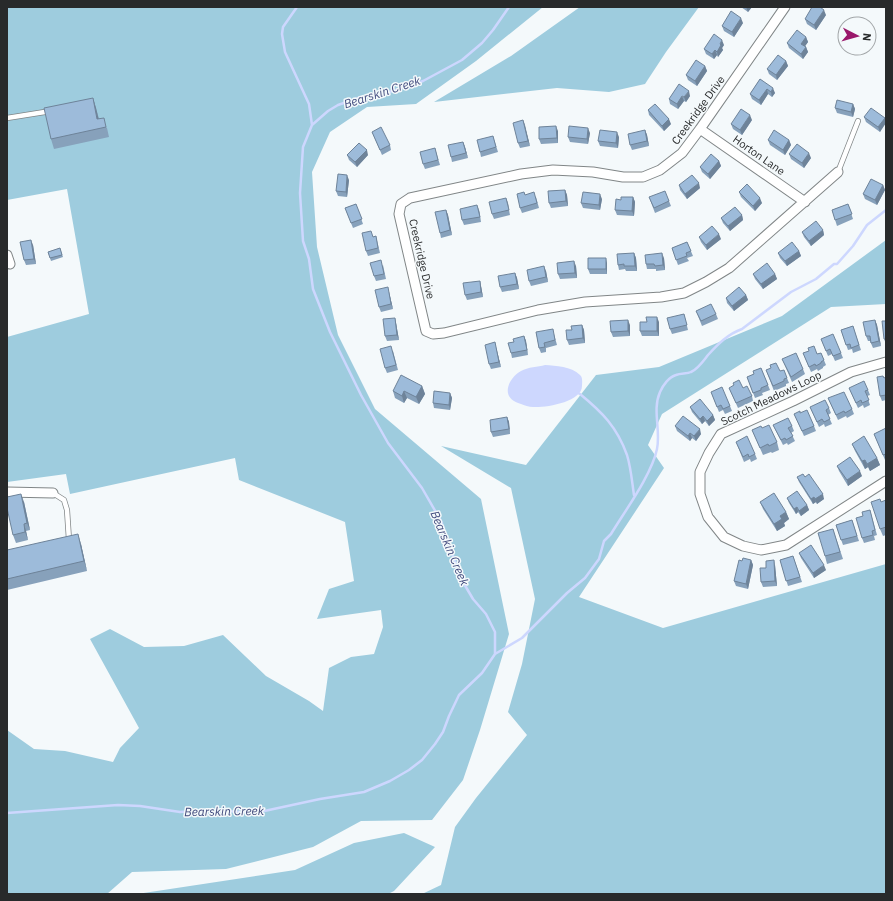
<svg xmlns="http://www.w3.org/2000/svg" width="893" height="901" viewBox="0 0 893 901" font-family="'IBM Plex Sans',sans-serif">
  <rect width="100%" height="100%" fill="#f4f9fb"/>
  <!-- forest -->
  <path fill="#9eccde" d="M7,7H543L476,61L416,104L367,107L330,132L312,172L317,247L338,335L375,409L481,499L509,634L480,730L463,780L432,820L361,821L313,847L226,869L132,872L107,894H7V730L34,749L65,751L113,762L120,748L139,728L90,639L110,629L144,647L184,646L223,635L266,676L309,701L323,711L329,668L351,657L374,654L383,627L381,610L317,619L329,589L354,581L345,522L239,480L235,458L70,494L66,474L7,482V337L89,314L67,189L7,200Z
    M580,7H699L666,52L645,84L609,92L557,88L434,102L511,56Z
    M886,240V304L831,307L662,414L648,445L664,468L579,597L663,628L886,564V894H422L441,885L455,827L476,798L527,735L508,712L522,664L535,599L511,488L441,446L526,465L596,375L659,367L782,316Z
    M404,833L435,847L394,891L388,894H137L295,870L354,843Z"/>
  <!-- water -->
  <path fill="#cdd7fe" d="M545,365C556,366 571,366 580,375C583,377 582,383 582,386C582,402 545,408 533,407C529,407 524,405 521,404C500,399 507,379 521,371C528,367 538,367 545,365Z"/>
  <g fill="none" stroke-linecap="round" stroke-linejoin="round">
    <!-- stream -->
    <path stroke="#cdd7fe" stroke-width="2.5" d="M297,7L283,27L282,34L285,52L309,104L312,125
      M578,393L580,394C602,412 617,427 627,455C631,468 632,482 634,495
      M495,654L522,638L567,593L585,578L599,559L604,541L611,534C625,511 652,474 657,449C661,430 652,410 660,392C663,385 669,377 676,375C681,373 687,374 691,372C698,369 704,360 708,355C718,344 728,334 742,329L791,292L816,279L834,264H837L853,246L867,225L886,210
      M7,813L118,805L140,806L180,812L212,810L255,813L320,799L364,792L390,781L409,770L422,760L435,744L443,732L449,716L459,695L482,673L495,654V632L486,614L473,599L460,577L441,521L422,488L388,443L361,395L330,332L313,289L309,259L303,241L300,193L303,147L312,125L328,111L338,105L361,97L389,92L412,85L423,81L462,60L482,43L493,30L509,7"/>
    <!-- lane casing -->
    <g stroke="#818687" stroke-width="6">
      <path id="lane" d="M7,118L51,111
        M838,172L858,121
        M53,493L64,500L67,510L69,540"/>
    </g>
    <!-- street casing -->
    <g stroke="#818687" stroke-width="11">
      <path id="street" d="M785,7L700,129L682,153L660,170L643,177H623L593,172L553,170L521,174L410,198L401,204L399,214L426,331L433,334L444,333L538,310L585,302L661,297L684,293L706,282L729,268L838,172
        M700,129L805,202
        M7,255L10,264
        M886,362L851,372L793,401L721,434L709,453L700,472V494L708,517L724,537L743,546L761,550L786,545L886,481
        M7,492L53,493"/>
    </g>
    <!-- lane -->
    <use href="#lane" stroke="#fff" stroke-width="4.5"/>
    <!-- street -->
    <use href="#street" stroke="#fff" stroke-width="9"/>
  </g>
  <!-- wall -->
  <path fill="#87a1bb" d="M741,7H752L748,12Z
    M826,15L816,30L807,24L805,19Z
    M743,23L734,37L724,31L722,26Z
    M806,37L808,42L805,46L806,47L808,52L803,59L789,48L787,43Z
    M724,45L722,48L723,50L718,57L717,55L714,59L706,54L704,49Z
    M786,61L788,66L777,80L769,74L767,69Z
    M705,66L707,71L697,86L688,80L686,75Z
    M760,79L775,93L772,97L768,94L761,105L752,99L750,94Z
    M690,96L686,102L684,101L678,109L670,104L669,99Z
    M93,98L96,108L99,119L107,128L109,137L54,149L51,139Z
    M853,104L855,109L853,117L837,113L835,108Z
    M648,110L671,124L664,131L649,115Z
    M864,117L885,118L880,132L866,122Z
    M523,120L530,146L520,148L518,143Z
    M752,120L742,135L733,129L731,124Z
    M645,130L647,135L649,146L632,150L630,145Z
    M558,131V143L541,144L539,139Z
    M372,132L390,145L391,150L382,155Z
    M590,133L588,144L570,142L568,137Z
    M493,136L498,152L481,157L480,152Z
    M619,137L618,148L600,146L598,141Z
    M768,140H789L791,145L785,155L770,145Z
    M463,142L465,147L468,158L452,162L451,157Z
    M435,148L440,165L425,169L423,164Z
    M789,154L811,158L804,168L791,159Z
    M347,155H368L357,167L349,160Z
    M719,161L721,166L710,179L702,172L700,167Z
    M349,180L347,197L338,196L336,191Z
    M679,185L700,188L687,199L680,190Z
    M883,185L885,190L877,205L865,199L863,194Z
    M565,190L567,195L568,206L551,208L549,203Z
    M739,192L762,203L755,211L741,197Z
    M525,195L536,197L539,208L522,213L520,208Z
    M633,197L635,202L634,216L617,215L615,210L621,200Z
    M649,197L669,201L671,206L655,213Z
    M506,198L510,215L494,219L492,214Z
    M602,199L600,210L583,208L581,203Z
    M356,204L363,224L353,228L345,208Z
    M848,204L853,219L837,226L832,210Z
    M446,210L448,215L452,235L441,238L440,233Z
    M479,210L481,222L464,225L462,220Z
    M742,215L743,220L730,231L723,223L721,218Z
    M823,230L824,235L811,246L804,237L802,232Z
    M376,236L380,253L368,256L366,251L373,237Z
    M699,237L721,239L707,250L701,242Z
    M687,242L693,256L687,258L689,261L678,265L672,248Z
    M33,245L36,264L26,265L24,260Z
    M60,248L63,257L51,261L48,252Z
    M799,251L801,256L787,266L780,258L778,253Z
    M634,253L636,258L637,271H626L625,269L619,270L618,265Z
    M664,258L665,270L656,271V269H647L646,264Z
    M607,263V274H590L588,269Z
    M383,265L386,279L376,281L374,276Z
    M576,266L577,278L560,279L558,274Z
    M546,271L548,282L531,286L529,281Z
    M515,273L517,278L519,289L502,292L500,287Z
    M753,274H775L777,279L763,289L755,279Z
    M480,281L481,286L483,297L467,300L465,295Z
    M389,292L393,309L381,312L379,307Z
    M746,295L748,300L734,311L727,303L726,298Z
    M696,311L716,314L718,319L702,326Z
    M684,314L688,330L672,334L670,329Z
    M395,318L396,323L399,340L387,341L385,336Z
    M875,320L877,325L881,346L873,348L870,341H868L866,336Z
    M886,321V344L884,339Z
    M647,322H659V336H642L640,331Z
    M582,325L584,330L585,343L569,345L567,340L572,330Z
    M630,325V336L613,337L611,332Z
    M853,326L861,350L853,353L852,349L848,350L841,330Z
    M536,332L554,334L557,345L546,348V352L541,353L539,348Z
    M524,336L526,341L528,355L512,358L511,353Z
    M821,339L841,353L843,358L835,361L832,354L828,356Z
    M495,342L496,347L501,367L491,369L489,364Z
    M393,351L398,370L387,373L385,368Z
    M803,353L817,354L821,353L826,365L823,367V368L818,371L817,369L811,372Z
    M782,359L803,369L805,374L792,382Z
    M761,368L770,390L762,393L763,395L755,398L747,377L754,374Z
    M766,370L780,371L787,378L789,383L786,384V386L774,391Z
    M883,376L884,378L886,377V400L882,401L880,396Z
    M422,386L425,394L419,404L407,398L404,403L395,398L393,391Z
    M729,388H743L752,396L753,401L738,408Z
    M849,388L868,390L870,395L867,396L870,405L864,408L863,405L858,408Z
    M711,392L730,406L732,411L725,414L723,410L719,412Z
    M450,393L452,398L450,410L434,408L433,403Z
    M828,398L852,409L854,414L847,418L846,416L838,420Z
    M690,407L713,415L715,420L709,426L705,421L702,424L692,412Z
    M810,407L829,408L831,413L828,415L832,424L825,427L824,424L819,427Z
    M800,413L814,426L816,431L804,436L794,414Z
    M507,417L509,422L510,434L493,437L491,432Z
    M773,425L792,426L794,431L791,433L795,441L788,445L787,443L783,445Z
    M675,426L701,434L696,441L692,438L690,441L677,431Z
    M762,428L777,442L779,450L772,453L771,452L763,455L752,430Z
    M886,428V460H885L874,434Z
    M736,442L755,454L757,459L751,462L750,459L744,462Z
    M852,444L877,458L880,465L870,471L868,467L865,469L855,451Z
    M837,466L862,476L848,486L839,471Z
    M797,477H805L824,499L817,504L816,502L813,504L799,482Z
    M787,498L807,505L809,510L801,516L798,512L796,514L789,503Z
    M886,500V535L883,536L880,529Z
    M24,502L30,530L26,531L28,540L16,543L13,535Z
    M760,502L786,512L789,519L784,523L785,526L777,531L763,509Z
    M870,510L877,535L874,536L875,540L864,543L862,538L863,516Z
    M852,520L859,541L843,545L836,525Z
    M833,529L843,559L827,564L825,556Z
    M81,544L87,571L7,590V550Z
    M799,553L826,570L814,578L801,558Z
    M793,556L802,582L788,586L780,560Z
    M751,560L753,565L748,589L736,586L734,581Z
    M775,565L777,586L763,587L761,582L766,568Z"/>
  <!-- shaded-wall -->
  <path fill="#6e8399" d="M746,7H752L748,12Z
    M824,10L826,15L816,30L814,25Z
    M741,18L743,23L734,37L732,32Z
    M806,37L808,42L803,49L801,44Z
    M722,40L724,45L722,48L723,50L718,57L717,52L720,44Z
    M806,47L808,52L803,59L801,54Z
    M715,50L717,55L714,59L712,54Z
    M786,61L788,66L777,80L776,75Z
    M705,66L707,71L697,86L695,81Z
    M773,88L775,93L772,97L771,92Z
    M767,89L768,94L761,105L759,100Z
    M689,91L690,96L686,102L684,97Z
    M682,96L684,101L678,109L677,104Z
    M93,98L96,108L101,129L97,119Z
    M853,104L855,109L853,117L851,112Z
    M750,115L752,120L742,135L740,130Z
    M885,118L886,121V123L880,132L878,127Z
    M669,119L671,124L664,131L662,126Z
    M523,120L525,125L530,146L528,141Z
    M556,126L558,131V143L557,138Z
    M588,128L590,133L588,144L587,139Z
    M645,130L647,135L649,146L647,141Z
    M617,132L619,137L618,148L616,143Z
    M789,140L791,145L785,155L783,150Z
    M463,142L465,147L468,158L466,153Z
    M367,150L368,155L357,167L355,162Z
    M809,153L811,158L804,168L802,163Z
    M719,161L721,166L710,179L708,174Z
    M347,175L349,180L347,197L346,192Z
    M699,183L700,188L687,199L685,194Z
    M883,185L885,190L877,205L875,200Z
    M565,190L567,195L568,206L566,201Z
    M600,194L602,199L600,210L599,205Z
    M633,197L635,202L634,216L632,211Z
    M506,198L508,203L510,215L509,210Z
    M760,198L762,203L755,211L753,206Z
    M477,205L479,210L481,222L480,217Z
    M446,210L448,215L452,235L450,230Z
    M742,215L743,220L730,231L728,226Z
    M823,230L824,235L811,246L809,241Z
    M719,234L721,239L707,250L706,245Z
    M31,240L33,245L36,264L34,259Z
    M799,251L801,256L787,266L785,261Z
    M634,253L636,258L637,271L635,266Z
    M662,253L664,258L665,270L663,265Z
    M606,258L607,263V274L606,269Z
    M574,261L576,266L577,278L575,273Z
    M544,266L546,271L548,282L546,277Z
    M515,273L517,278L519,289L517,284Z
    M775,274L777,279L763,289L761,284Z
    M480,281L481,286L483,297L481,292Z
    M388,287L389,292L393,309L391,304Z
    M746,295L748,300L734,311L732,306Z
    M657,317L659,322V336L657,331Z
    M395,318L396,323L399,340L397,335Z
    M628,320L630,325V336L628,331Z
    M875,320L877,325L881,346L879,341Z
    M582,325L584,330L585,343L583,338Z
    M524,336L526,341L528,355L527,350Z
    M495,342L496,347L501,367L499,362Z
    M422,386L425,394L419,404L416,397Z
    M404,391L407,398L404,403L402,396Z
    M450,393L452,398L450,410L449,405Z
    M713,415L715,420L709,426L707,421Z
    M703,416L705,421L702,424L700,419Z
    M507,417L509,422L510,434L509,429Z
    M700,429L701,434L696,441L694,436Z
    M690,433L692,438L690,441L688,436Z
    M877,458L880,465L870,471L867,464Z
    M865,460L868,467L865,469L862,461Z
    M860,471L862,476L848,486L847,480Z
    M21,494L24,502L30,530L27,523Z
    M823,494L824,499L817,504L815,499Z
    M814,497L816,502L813,504L811,499Z
    M807,505L809,510L801,516L799,511Z
    M797,507L798,512L796,514L794,509Z
    M786,512L789,519L784,523L785,526L777,531L774,524L780,516Z
    M24,524L26,531L28,540L25,532Z
    M78,534L81,544L87,571L84,561Z
    M751,560L753,565L748,589L746,584Z
    M774,560L775,565L777,586L775,581Z
    M824,565L826,570L814,578L813,573Z"/>
  <!-- building -->
  <path fill="#9dbbda" stroke="#6e8399" d="M812,7H820L824,10L814,25L805,19Z
    M731,11L741,18L732,32L722,26Z
    M797,30L806,37L801,44L806,47L801,54L787,43Z
    M714,34L722,40L720,44L721,45L717,52L715,50L712,54L704,49Z
    M778,55L786,61L776,75L767,69Z
    M696,60L705,66L695,81L686,75Z
    M760,79L773,88L771,92L767,89L759,100L750,94Z
    M679,84L689,91L684,97L682,96L677,104L669,99Z
    M93,98L97,119L104,118L106,127L51,139L44,108Z
    M837,100L853,104L851,112L835,108Z
    M655,104L669,119L662,126L648,110Z
    M871,108L885,118L878,127L864,117Z
    M741,109L750,115L740,130L731,124Z
    M523,120L528,141L518,143L513,123Z
    M556,126L557,138L539,139V127Z
    M569,126L588,128L587,139L568,137Z
    M381,127L390,145L380,150L372,132Z
    M600,130L617,132L616,143L598,141Z
    M645,130L647,141L630,145L628,134Z
    M774,130L789,140L783,150L768,140Z
    M493,136L496,147L480,152L477,140Z
    M463,142L466,153L451,157L448,145Z
    M359,143L367,150L355,162L347,155Z
    M797,144L809,153L802,163L789,154Z
    M435,148L438,160L423,164L420,152Z
    M711,154L719,161L708,174L700,167Z
    M338,174L347,175L346,192L336,191Z
    M692,175L699,183L685,194L679,185Z
    M871,179L883,185L875,200L863,194Z
    M747,184L760,198L753,206L739,192Z
    M565,190L566,201L549,203L548,191Z
    M665,191L669,201L654,208L649,197Z
    M524,192L525,195L534,192L537,203L520,208L517,194Z
    M583,192L600,194L599,205L581,203Z
    M621,197H633L632,211L615,210L616,199L621,200Z
    M506,198L509,210L492,214L489,202Z
    M356,204L362,219L351,223L345,208Z
    M848,204L852,214L835,220L832,210Z
    M477,205L480,217L462,220L460,209Z
    M735,207L742,215L728,226L721,218Z
    M446,210L450,230L440,233L435,212Z
    M816,221L823,230L809,241L802,232Z
    M712,226L719,234L706,245L699,237Z
    M371,231L373,237L376,236L378,248L366,251L362,233Z
    M31,240L34,259L24,260L20,242Z
    M687,242L691,251L686,253L687,256L676,260L672,248Z
    M792,242L799,251L785,261L778,253Z
    M60,248L62,255L50,258L48,252Z
    M634,253L635,266H624V264L618,265L617,254Z
    M662,253L663,265L655,266L654,264H646L645,255Z
    M588,258H606V269H588Z
    M381,260L384,274L374,276L370,263Z
    M574,261L575,273L558,274L557,263Z
    M767,263L775,274L761,284L753,274Z
    M544,266L546,277L529,281L527,270Z
    M515,273L517,284L500,287L498,276Z
    M480,281L481,292L465,295L463,283Z
    M388,287L391,304L379,307L375,290Z
    M739,287L746,295L732,306L726,298Z
    M711,304L716,314L701,321L696,311Z
    M684,314L687,325L670,329L667,318Z
    M646,317H657V331H640V322H647Z
    M395,318L397,335L385,336L383,319Z
    M628,320V331L611,332L610,321Z
    M875,320L879,341L871,343L870,336H866L863,322Z
    M882,321H886V339H884Z
    M582,325L583,338L567,340L566,330H572L571,326Z
    M853,326L859,345L851,348L850,344L846,345L841,330Z
    M553,329L555,340L544,343L545,347L539,348L536,332Z
    M833,334L841,353L833,356L830,349L826,351L821,339Z
    M524,336L527,350L511,353L508,343L514,342L513,339Z
    M495,342L499,362L489,364L485,345Z
    M391,346L396,365L385,368L380,349Z
    M814,346L817,354L821,353L824,360L821,362V363L816,366L815,364L809,367L803,353L809,351L808,348Z
    M796,353L803,369L791,377L782,359Z
    M776,363L780,371L784,370L787,378L784,379V381L773,386L766,370L771,368L770,365Z
    M761,368L768,385L761,388V390L753,393L747,377L754,374L753,371Z
    M401,375L422,386L416,397L404,391L402,396L393,391Z
    M883,376L884,378L886,377V395L880,396L877,377Z
    M739,380L743,388L747,386L752,396L736,403L729,388L734,385L733,383Z
    M864,381L868,390L865,391L869,400L862,403L861,400L856,403L849,388Z
    M722,387L730,406L723,409L721,405L717,407L711,392Z
    M434,391L450,393L449,405L433,403Z
    M844,392L852,409L845,413L844,411L836,415L828,398Z
    M700,399L713,415L707,421L703,416L700,419L690,407Z
    M825,400L829,408L826,410L830,419L824,422L822,419L817,422L810,407Z
    M807,410L814,426L802,431L794,414L800,411V413Z
    M683,416L700,429L694,436L690,433L688,436L675,426Z
    M507,417L509,429L491,432L490,420Z
    M788,418L792,426L788,428L793,436L786,440L785,438L781,440L773,425Z
    M769,425L777,442L769,446L768,444L760,448L752,430L761,426L762,428Z
    M886,428V454L883,455L874,434Z
    M747,436L755,454L749,457L748,454L743,457L736,442Z
    M864,436L877,458L867,464L865,460L862,461L852,444Z
    M850,457L860,471L847,480L837,466Z
    M803,474L805,477L809,474L823,494L815,499L814,497L811,499L797,477Z
    M797,491L807,505L799,511L797,507L794,509L787,498Z
    M774,493L786,512L780,516L782,519L774,524L760,502Z
    M21,494L27,523L24,524L25,532L13,535L7,508V497Z
    M880,499L881,502L886,500V527L880,529L871,502Z
    M870,510L875,530L872,531L873,535L862,538L856,518L863,516L862,512Z
    M852,520L857,536L841,540L836,525Z
    M833,529L840,552L825,556L818,533Z
    M78,534L84,561L7,579V550Z
    M811,545L824,565L813,573L799,553Z
    M793,556L800,577L786,581L780,560Z
    M743,558L751,560L746,584L734,581L739,560L742,561Z
    M774,560L775,581L761,582L760,568H766V561Z"/>
  <g text-anchor="middle" dominant-baseline="central" stroke-width="3" stroke-linejoin="round" paint-order="stroke">
    <!-- street labels -->
    <g font-size="11" fill="#282a2b" stroke="#f4f9fb">
      <text transform="translate(698 110) rotate(-54)">Creekridge Drive</text>
      <text transform="translate(759 155) rotate(35)">Horton Lane</text>
      <text transform="translate(422 259) rotate(77)">Creekridge Drive</text>
      <text transform="translate(771 398) rotate(-26)">Scotch Meadows Loop</text>
    </g>
    <!-- water labels -->
    <g font-size="12" font-style="italic" fill="#404a7d" stroke="#f4f9fb">
      <text transform="translate(382 92) rotate(-18)">Bearskin Creek</text>
      <text transform="translate(450 548) rotate(67)">Bearskin Creek</text>
      <text transform="translate(224 811) rotate(-1)">Bearskin Creek</text>
    </g>
  </g>
  <!-- border -->
  <rect width="893" height="901" fill="none" stroke="#282a2b" stroke-width="16"/>
  <!-- north arrow -->
  <g transform="translate(857 36) rotate(96)"><circle r="19" fill="#f4f9fb" stroke="#a2a6a8"/>
  <path d="M0-3L7 15L0 10L-7 15Z" fill="#9a176b"/>
  <text y="-6" font-size="11" font-weight="bold" text-anchor="middle" fill="#282a2b">N</text>
  </g>
</svg>
